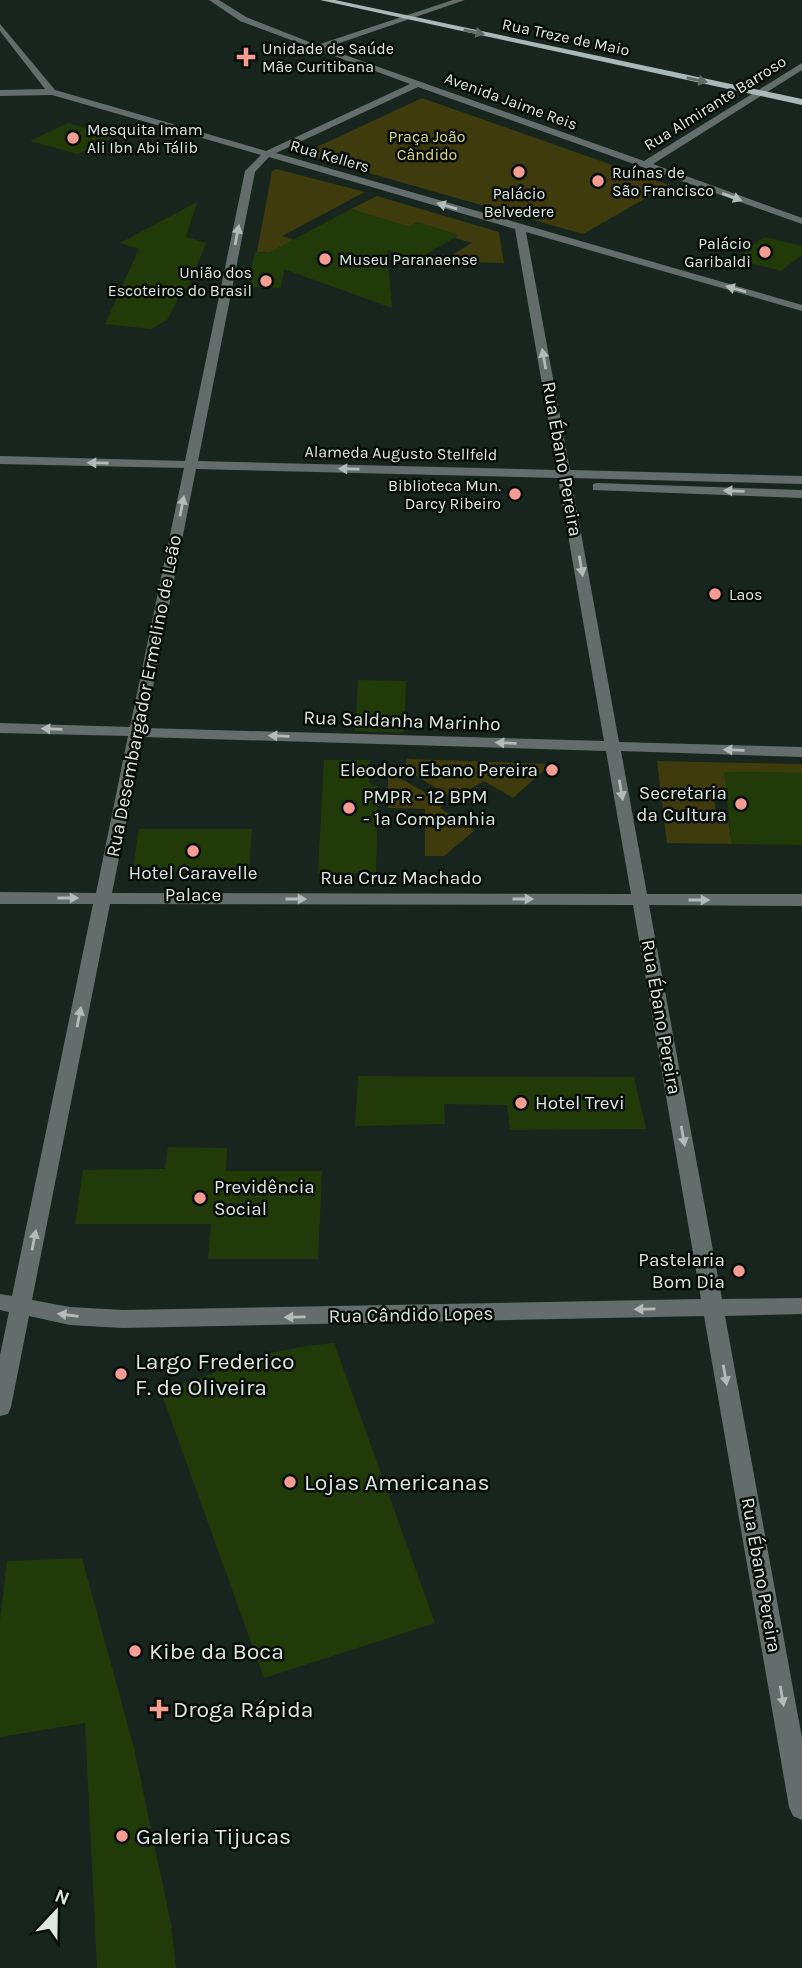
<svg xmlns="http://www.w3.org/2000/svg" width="802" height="1968" viewBox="0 0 802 1968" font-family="Karla,sans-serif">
  <rect width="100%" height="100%" fill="#18251e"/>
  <!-- green -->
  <path fill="#3e3c0c" d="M422,98L669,185L583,234L302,154Z
    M276,169L365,192L282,236L351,257L257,252L272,171Z
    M377,196L499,232L504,263L442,261L472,243L455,238L458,235L417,222L409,227L351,209Z
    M407,759L551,764L513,798L484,781L454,799L405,769Z
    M657,761L802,764V773L724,772L728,798L714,799L716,812L727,813L732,844L667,843Z
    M388,771L445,804L440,808L475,830L444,856H425V809L388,808Z"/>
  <!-- building -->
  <path fill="#203b08" d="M68,123L115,136L78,154L30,141Z
    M197,202L186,237L206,243L184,298L179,297L167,320L151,329L105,324L139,249L120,243Z
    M351,209L409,227L417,222L459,235L418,259L387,250L392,308L284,269L281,288L248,287L255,252L268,253Z
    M764,237L802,246V255L781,271L735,259Z
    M358,680L406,681L404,733L355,731Z
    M324,760H370L369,783L378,786L376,873H318Z
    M724,772L802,773V845L732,844Z
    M139,829H252L249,873L132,874Z
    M358,1076L634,1077L646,1129L510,1130L507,1105L444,1104L445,1124L355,1126Z
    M168,1147L227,1148L226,1171H322L318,1259H208L211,1224H75L83,1170L165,1169Z
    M334,1343L435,1623L264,1678L161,1392L262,1355L306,1346Z
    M82,1558L134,1748L171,1924L176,1968H97L85,1723L0,1737V1620L7,1561Z"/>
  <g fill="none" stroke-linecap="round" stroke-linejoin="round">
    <!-- minor -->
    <path fill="#656d6c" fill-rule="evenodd" d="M209,0H219L246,17L317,45L453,0H465L325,48L644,161L802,63V70L653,164L802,218V224L418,87L276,153L802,305V311L526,232L570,470L802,476V484L571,478L619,742L802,747V757L621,751L647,894H802V906L649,905L722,1299L802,1298V1314L725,1316L802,1738V1820L793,1816L789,1807L704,1316L123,1328L70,1325L29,1316L11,1407L8,1414L0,1416V1355L9,1312L0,1310V1294L12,1296L93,904H0V892L96,893L128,736L0,733V723L130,727L184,468L0,464V456L185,461L245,171L261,155L52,95L0,96V90L45,89L0,31V24L55,90L266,151L410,84L240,21ZM269,157L515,229L557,470L198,461L255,172ZM196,469L558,478L604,741L145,728ZM143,737L606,751L631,894L112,893ZM110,904L633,905L701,1299L123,1310L70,1307L32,1300Z
      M597,483L802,490V498L593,490V484Z"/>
    <!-- major -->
    <path fill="#a9b9b7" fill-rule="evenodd" d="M320,0H335L802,99V105Z"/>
  </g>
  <!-- one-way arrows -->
  <defs><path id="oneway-solid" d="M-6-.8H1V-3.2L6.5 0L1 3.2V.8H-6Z" transform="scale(1.75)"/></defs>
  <g fill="#606b69">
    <use href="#oneway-solid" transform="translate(474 32) rotate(12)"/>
    <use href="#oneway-solid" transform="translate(697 80) rotate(12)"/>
  </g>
  <g fill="#b4bcb9">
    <use href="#oneway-solid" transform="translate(732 197) rotate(20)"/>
    <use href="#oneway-solid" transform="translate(447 206) rotate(-164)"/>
    <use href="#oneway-solid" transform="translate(237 235) rotate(-79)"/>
    <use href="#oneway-solid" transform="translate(736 289) rotate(-164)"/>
    <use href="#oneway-solid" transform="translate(544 359) rotate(-100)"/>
    <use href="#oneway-solid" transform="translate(98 463) rotate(-179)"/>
    <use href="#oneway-solid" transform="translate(349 469) rotate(-179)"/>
    <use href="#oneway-solid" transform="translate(734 491) rotate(-178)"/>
    <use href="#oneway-solid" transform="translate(182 506) rotate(-79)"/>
    <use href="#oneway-solid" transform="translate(581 566) rotate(80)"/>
    <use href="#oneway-solid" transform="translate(52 729) rotate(-178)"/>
    <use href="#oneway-solid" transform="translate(279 736) rotate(-178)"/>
    <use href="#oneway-solid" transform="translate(506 743) rotate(-178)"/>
    <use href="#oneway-solid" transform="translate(734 750) rotate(-178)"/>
    <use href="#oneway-solid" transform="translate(621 790) rotate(80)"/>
    <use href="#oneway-solid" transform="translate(68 898)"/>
    <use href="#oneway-solid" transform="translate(296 899)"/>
    <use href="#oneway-solid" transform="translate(523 899)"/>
    <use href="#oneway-solid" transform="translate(699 900)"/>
    <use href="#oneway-solid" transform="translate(79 1017) rotate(-79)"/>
    <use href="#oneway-solid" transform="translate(683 1136) rotate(80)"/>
    <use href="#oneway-solid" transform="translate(34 1240) rotate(-79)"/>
    <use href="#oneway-solid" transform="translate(645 1309) rotate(179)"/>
    <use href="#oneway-solid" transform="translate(68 1315) rotate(-172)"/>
    <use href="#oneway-solid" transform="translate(295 1317) rotate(179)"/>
    <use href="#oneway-solid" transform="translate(725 1375) rotate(80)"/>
    <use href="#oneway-solid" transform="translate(782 1696) rotate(80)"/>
  </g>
  <!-- markers -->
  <g fill="#f59c93" stroke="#070c09" stroke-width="2.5">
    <path d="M242.5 46.5h7v7h7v7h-7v7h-7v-7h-7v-7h7z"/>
    <circle cx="73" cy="138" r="7"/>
    <circle cx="519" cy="172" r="7"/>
    <circle cx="598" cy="181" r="7"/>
    <circle cx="765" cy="252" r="7"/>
    <circle cx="325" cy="259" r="7"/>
    <circle cx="266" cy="281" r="7"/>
    <circle cx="515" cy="494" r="7"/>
    <circle cx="715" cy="594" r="7"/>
    <circle cx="552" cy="770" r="7"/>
    <circle cx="741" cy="804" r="7"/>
    <circle cx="349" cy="808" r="7"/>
    <circle cx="193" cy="851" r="7"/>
    <circle cx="521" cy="1103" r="7"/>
    <circle cx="200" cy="1198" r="7"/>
    <circle cx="739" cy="1271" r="7"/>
    <circle cx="121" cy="1374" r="7"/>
    <circle cx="290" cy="1482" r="7"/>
    <circle cx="135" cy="1651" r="7"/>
    <path d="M155.5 1698.5h7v7h7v7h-7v7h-7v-7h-7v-7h7z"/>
    <circle cx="122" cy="1836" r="7"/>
  </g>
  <g text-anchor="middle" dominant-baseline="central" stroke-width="5" stroke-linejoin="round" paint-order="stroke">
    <!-- far-street labels -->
    <g font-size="16" fill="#dfe6e2" stroke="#070c09">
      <text transform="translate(566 37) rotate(12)">Rua Treze de Maio</text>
      <text transform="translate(511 101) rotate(20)">Avenida Jaime Reis</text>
      <text transform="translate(715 103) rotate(-32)">Rua Almirante Barroso</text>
      <text transform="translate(330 156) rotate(16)">Rua Kellers</text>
      <text transform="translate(401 453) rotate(1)">Alameda Augusto Stellfeld</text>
    </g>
    <!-- far-poi labels -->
    <g font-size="16" fill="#dfe6e2" stroke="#070c09" text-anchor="start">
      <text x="262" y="48">Unidade de Saúde<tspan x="262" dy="18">Mãe Curitibana</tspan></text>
      <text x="87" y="129">Mesquita Imam<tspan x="87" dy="18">Ali Ibn Abi Tálib</tspan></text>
      <text x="612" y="172">Ruínas de<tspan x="612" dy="18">São Francisco</tspan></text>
      <text x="519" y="193" text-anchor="middle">Palácio<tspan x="519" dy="18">Belvedere</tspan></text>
      <text x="751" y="243" text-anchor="end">Palácio<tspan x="751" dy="18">Garibaldi</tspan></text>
      <text x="339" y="259">Museu Paranaense</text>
      <text x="252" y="272" text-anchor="end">União dos<tspan x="252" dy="18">Escoteiros do Brasil</tspan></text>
      <text x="501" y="485" text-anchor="end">Biblioteca Mun.<tspan x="501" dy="18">Darcy Ribeiro</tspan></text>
      <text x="729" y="594">Laos</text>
    </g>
    <!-- far-park labels -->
    <g font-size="16" fill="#ddd980" stroke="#070c09">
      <text x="427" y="136">Praça João<tspan x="427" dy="18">Cândido</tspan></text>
    </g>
    <!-- street labels -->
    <g font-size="19" fill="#dfe6e2" stroke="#070c09">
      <text transform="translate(562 459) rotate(80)">Rua Ébano Pereira</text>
      <text transform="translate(144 696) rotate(-79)">Rua Desembargador Ermelino de Leão</text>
      <text transform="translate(402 721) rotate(2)">Rua Saldanha Marinho</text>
      <text x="401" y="878">Rua Cruz Machado</text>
      <text transform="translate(661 1017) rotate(80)">Rua Ébano Pereira</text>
      <text transform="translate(411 1315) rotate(-1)">Rua Cândido Lopes</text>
      <text transform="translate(761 1575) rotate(80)">Rua Ébano Pereira</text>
    </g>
    <!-- poi labels -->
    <g font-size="19" fill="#dfe6e2" stroke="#070c09" text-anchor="end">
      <text x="538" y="770">Eleodoro Ebano Pereira</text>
      <text x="727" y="793">Secretaria<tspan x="727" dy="22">da Cultura</tspan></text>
      <text x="363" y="797" text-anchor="start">PMPR - 12 BPM<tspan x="363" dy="22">- 1a Companhia</tspan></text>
      <text x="193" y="873" text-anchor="middle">Hotel Caravelle<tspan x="193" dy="22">Palace</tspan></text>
      <text x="535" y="1103" text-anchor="start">Hotel Trevi</text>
      <text x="214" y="1187" text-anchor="start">Previdência<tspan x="214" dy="22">Social</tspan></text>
      <text x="725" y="1260">Pastelaria<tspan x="725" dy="22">Bom Dia</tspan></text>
    </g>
    <!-- near-poi labels -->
    <g font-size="23" fill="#dfe6e2" stroke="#070c09" text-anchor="start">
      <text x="135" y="1361">Largo Frederico<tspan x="135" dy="26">F. de Oliveira</tspan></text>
      <text x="304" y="1482">Lojas Americanas</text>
      <text x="149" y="1651">Kibe da Boca</text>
      <text x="173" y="1709">Droga Rápida</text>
      <text x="136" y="1836">Galeria Tijucas</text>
    </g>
  </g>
  <!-- north arrow -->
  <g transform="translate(56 1912) rotate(22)" stroke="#070c09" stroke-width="5" paint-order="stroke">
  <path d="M0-5L12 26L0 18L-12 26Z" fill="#dfe6e2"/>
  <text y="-10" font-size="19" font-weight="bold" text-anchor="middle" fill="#dfe6e2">N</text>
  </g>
</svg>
